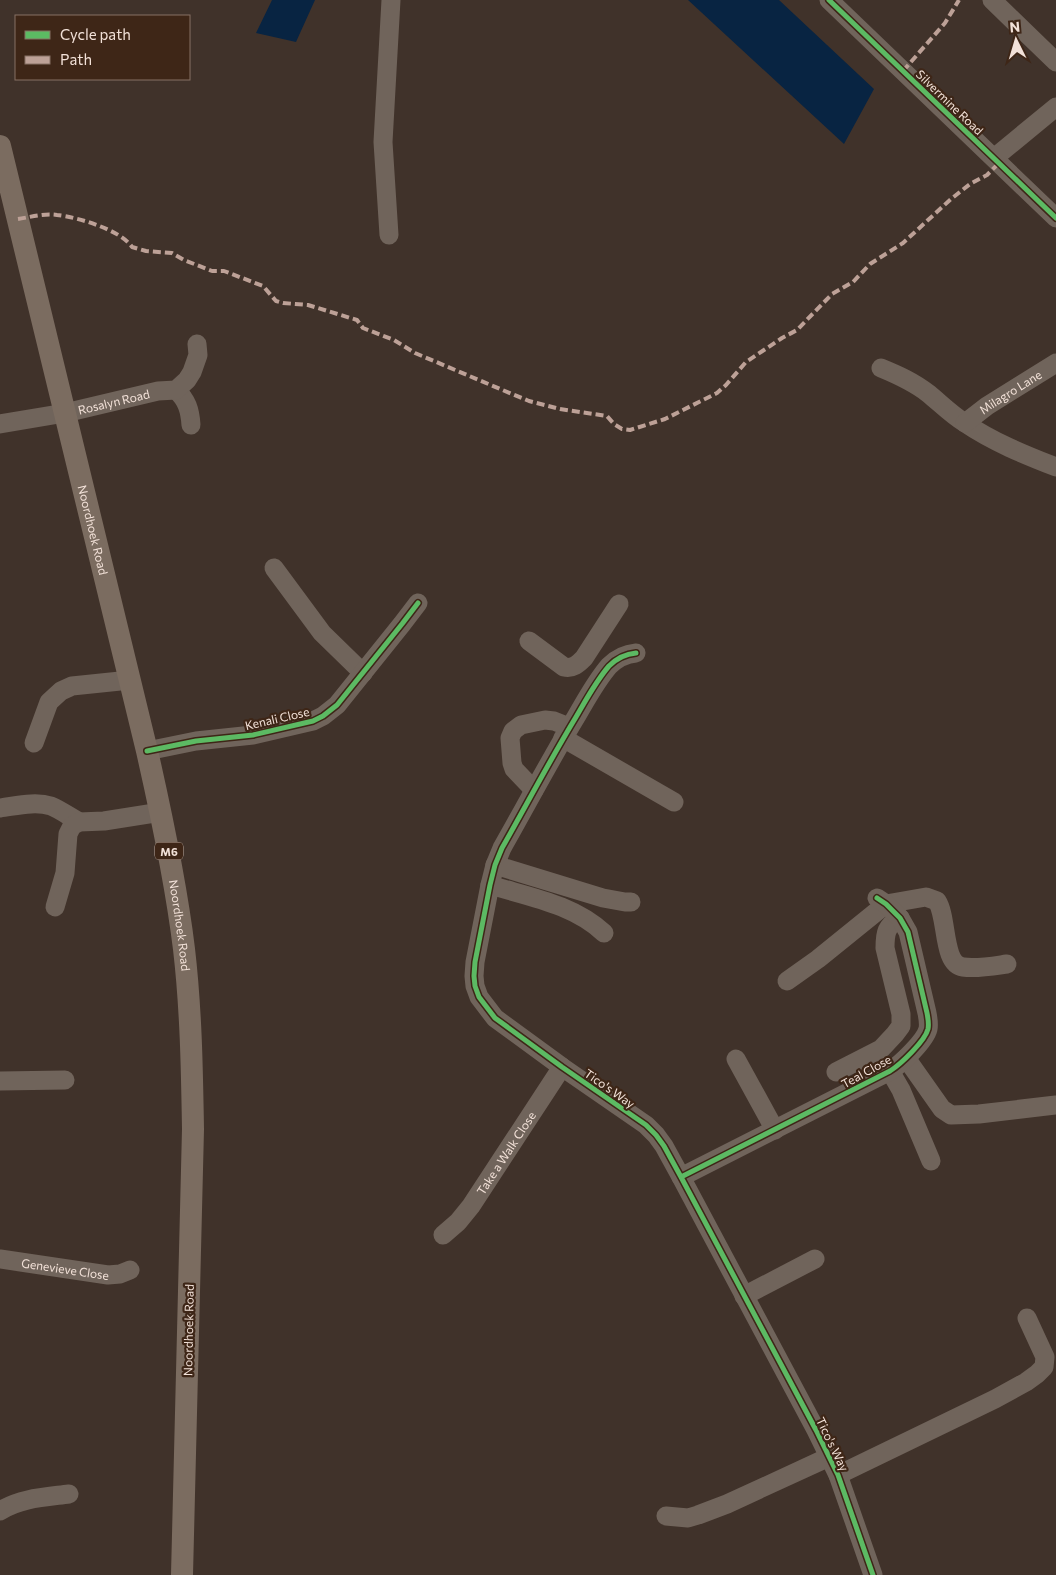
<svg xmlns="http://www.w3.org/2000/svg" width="1056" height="1575" viewBox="0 0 1056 1575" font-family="Commissioner,sans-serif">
  <rect width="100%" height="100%" fill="#40322a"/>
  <!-- water -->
  <path fill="#082442" d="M272,0H315L296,42L256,33Z
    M688,0H779L874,89L844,144Z"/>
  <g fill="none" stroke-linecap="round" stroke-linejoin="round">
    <!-- minor -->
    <g stroke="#70645b" stroke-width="19">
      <path d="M829,0L1056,218"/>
      <path d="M992,0L1056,62"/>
      <path d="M994,158L1056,107"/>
      <path d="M389,235L383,142L391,0"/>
      <path d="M881,368C898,375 914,382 929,394C941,404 952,415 965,423C993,442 1025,455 1056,467"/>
      <path d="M176,390C187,400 190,410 191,425"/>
      <path id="s1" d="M965,423L987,406L1056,363"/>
      <path id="s2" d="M0,424L65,413L158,391L176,390L187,380L192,372L198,355L197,344"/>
      <path d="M274,568L322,633L363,673"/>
      <path d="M529,641L564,667C573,669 578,664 584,658L619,604"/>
      <path d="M636,653C625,654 617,658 609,666C596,681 586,700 576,717C550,760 527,804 502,848L495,865L490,885L475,962L474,976L475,986L479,997L495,1018L562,1067L646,1125L656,1135L664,1146L681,1177L816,1430L838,1475L873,1575"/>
      <path d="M563,738L674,802"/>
      <path d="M34,743L49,702L61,691L72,686L130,680"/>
      <path d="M147,751L196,741L253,735L313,721L323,716L337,705L402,624L418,603"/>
      <path d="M534,790L514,769L512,763L510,738L513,731L521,725L545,720L554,721L569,727"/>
      <path d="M0,808C16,806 35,801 51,806C61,810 70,817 79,822"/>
      <path d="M495,865L603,898L625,902H631"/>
      <path d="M490,885C529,897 573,904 604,933"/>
      <path d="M55,907L65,873L68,834L72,826L79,822L104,821L161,812"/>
      <path d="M787,981L818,959L886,904L926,897L937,901C948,918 942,964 963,967C977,969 993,966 1007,964"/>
      <path d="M906,1058L942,1109L951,1115L979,1114L1056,1105"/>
      <path d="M736,1059L775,1130"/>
      <path d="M890,1071L901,1090L931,1161"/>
      <path d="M836,1072L881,1049L895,1034L901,1026V1014L885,948C885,933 886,926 900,918"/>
      <path d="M0,1081L65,1080"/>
      <path d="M681,1177L890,1071C901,1064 925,1041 928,1029C929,1024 928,1018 927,1013L908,932L900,918L886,904L877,898"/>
      <path id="s3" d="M443,1235L458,1222L471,1206L562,1067"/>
      <path id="s4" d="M0,1259L108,1275L120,1274L130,1270"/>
      <path d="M744,1296L815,1259"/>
      <path d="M838,1475L995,1399L1026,1382L1037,1374L1044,1367L1045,1357L1027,1318"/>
      <path d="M0,1511C20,1498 46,1497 69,1494"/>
      <path d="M666,1516L688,1518L698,1515L727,1504L829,1457"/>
    </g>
    <!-- major -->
    <path stroke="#7b6c60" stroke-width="22" id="s5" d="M0,146L147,751C162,817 176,883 184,949C191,1009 192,1069 193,1129L182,1575"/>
    <!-- quiet -->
    <path stroke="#bda197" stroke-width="4" stroke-dasharray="8 4" stroke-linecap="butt" d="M903,71L945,23L959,0
      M18,219C31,217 44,213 57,215C77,217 121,230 132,247L146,251L172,253L184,260L212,271H224L263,286L276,301L283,303L308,305L357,320L363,328L394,340L415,353L512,394L529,401L560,409L607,416L614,424L622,429L630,430L665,419L717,393L726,385L746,362L782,338L797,330L832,294L853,282L870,264L903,243L951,199L970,184L987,175L999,163"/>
    <!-- cycleway casing -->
    <g stroke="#3e2617" stroke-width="8">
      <path id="cycleway" d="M829,0L1056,218
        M636,653C625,654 617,658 609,666C596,681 586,700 576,717C550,760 527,804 502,848L495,865L490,885L475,962L474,976L475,986L479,997L495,1018L562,1067L646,1125L656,1135L664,1146L681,1177L816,1430L838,1475L873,1575
        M147,751L196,741L253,735L313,721L323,716L337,705L402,624L418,603
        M681,1177L890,1071C901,1064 925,1041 928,1029C929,1024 928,1018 927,1013L908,932L900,918L886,904L877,898"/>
    </g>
    <!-- cycleway -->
    <use href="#cycleway" stroke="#5cba63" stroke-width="5"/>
  </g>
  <g text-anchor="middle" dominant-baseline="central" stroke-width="4.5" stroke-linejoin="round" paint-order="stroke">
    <!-- shield labels -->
    <rect fill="#3e2617" stroke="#bca99e" stroke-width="1" x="155" y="842.5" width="28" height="17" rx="4"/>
    <g font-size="11" font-weight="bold" fill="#f2e1d8">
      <text x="169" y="851">M6</text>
    </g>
    <!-- street labels -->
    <g font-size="12" fill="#f2e1d8" stroke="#3e2617">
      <text transform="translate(950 102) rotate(44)">Silvermine Road</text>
      <text stroke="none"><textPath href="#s1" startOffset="55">Milagro Lane</textPath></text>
      <text stroke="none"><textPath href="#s2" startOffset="116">Rosalyn Road</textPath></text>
      <text stroke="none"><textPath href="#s5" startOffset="395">Noordhoek Road</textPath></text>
      <text transform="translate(277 718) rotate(-13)">Kenali Close</text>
      <text stroke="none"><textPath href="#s5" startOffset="800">Noordhoek Road</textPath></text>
      <text transform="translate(866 1071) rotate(-29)">Teal Close</text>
      <text transform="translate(610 1088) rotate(35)">Tico's Way</text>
      <text stroke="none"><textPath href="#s3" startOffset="104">Take a Walk Close</textPath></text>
      <text stroke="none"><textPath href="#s4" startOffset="66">Genevieve Close</textPath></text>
      <text transform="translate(188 1330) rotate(-89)">Noordhoek Road</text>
      <text transform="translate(833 1444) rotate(64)">Tico's Way</text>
    </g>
  </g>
  <!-- legend -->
  <rect x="15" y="15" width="175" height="65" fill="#3e2617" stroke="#867164"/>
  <rect x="25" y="31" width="25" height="8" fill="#5cba63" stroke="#867164"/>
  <text x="60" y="40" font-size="15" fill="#f2e1d8">Cycle path</text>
  <rect x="25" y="56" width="25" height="8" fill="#bda197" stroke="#867164"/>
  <text x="60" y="65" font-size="15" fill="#f2e1d8">Path</text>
  <!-- north arrow -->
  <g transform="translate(1016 40) rotate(355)" stroke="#3e2617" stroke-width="4" paint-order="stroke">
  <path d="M0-4L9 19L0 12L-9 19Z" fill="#f2e1d8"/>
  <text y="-8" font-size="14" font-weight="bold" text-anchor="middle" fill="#f2e1d8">N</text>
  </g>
</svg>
